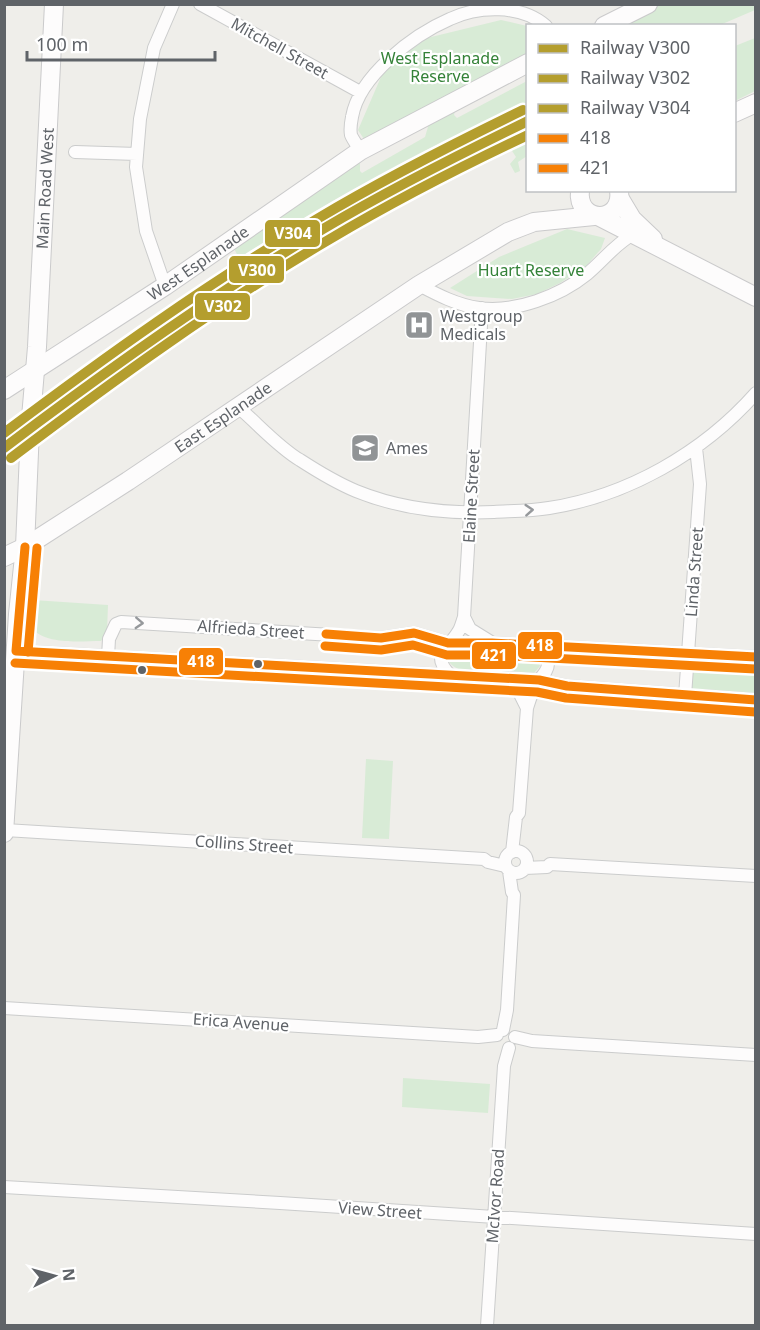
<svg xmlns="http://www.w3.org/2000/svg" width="760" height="1330" viewBox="0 0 760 1330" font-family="'Noto Sans',sans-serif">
  <rect width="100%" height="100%" fill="#efeeea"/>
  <!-- green -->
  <path fill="#d8ebd6" d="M654,5H755V10L720,25L610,26Z
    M501,20L527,26V54L371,140L364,139L358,130L384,70L427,38Z
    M755,38V91L735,101V46Z
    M527,81V103C427,145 330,200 239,258L232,245L360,161V171L362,173L425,137L430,120L456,106L454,115L457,118Z
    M527,130V156L518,162L520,171L515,173L510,164L516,157L505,140Z
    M567,229L605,238L601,249L586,266L560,283L537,294L512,299L495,298L467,296L450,288L499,257Z
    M33,600L108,605L107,632L101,641C78,641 41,646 28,623L32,622Z
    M460,648C483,648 519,643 538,657L540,666L534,673L528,675C508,674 462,679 449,662L451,653Z
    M697,659L755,661V694L691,689L692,663Z
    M366,759L393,761L389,839L362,838Z
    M403,1078L490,1084L488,1113L402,1107Z"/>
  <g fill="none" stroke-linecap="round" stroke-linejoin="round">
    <!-- street casing -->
    <g stroke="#cbcccc" stroke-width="14">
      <path id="street" d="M200,4L360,92
        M360,151C358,146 353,140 351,135C350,130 351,122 352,117C359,76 413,35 450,19C478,6 521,4 546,26
        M75,152L137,154
        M419,285C438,295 457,305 479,308C515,313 560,296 587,274C603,261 614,245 632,235
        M165,286L146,231L136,167L140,119L154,48L173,4
        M238,407C257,423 278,447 300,460C317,471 337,483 356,491C400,509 447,514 494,512C512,511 531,511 549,508C627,496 703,453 756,393
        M464,617L470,629L491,642
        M16,651L539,680L567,686L756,700
        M108,657L109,639L116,624L121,622L381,638L414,633L448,643H492L756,657
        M450,675C430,654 448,649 458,632C461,628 462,622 464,617L482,308
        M501,678L518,690L527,708
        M685,696L700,484L696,448
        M5,830L484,859L488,862L505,866
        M505 862a11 11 0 1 1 22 0a11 11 0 1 1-22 0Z
        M512,852L516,817L519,813L527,708C530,698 533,689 539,680C552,665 550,663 538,646
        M525,868L547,867L550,864L756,876
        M4,1008L478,1037L497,1035
        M503,1030L507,1010L514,895L512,892L509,871
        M515,1037L532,1041L756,1055
        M4,1187L280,1203L756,1234
        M487,1326L504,1066L509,1048"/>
    </g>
    <!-- secondary casing -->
    <g stroke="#cacacb" stroke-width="20">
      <g id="secondary">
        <path d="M604,26L648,4"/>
        <path d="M734,113L756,103"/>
        <path d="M580,190C576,225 624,224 619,190"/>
        <path d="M620,199L632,219L653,239"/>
        <path d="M600,217L756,297"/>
        <path id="s1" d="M4,390L165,286L360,151L528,63"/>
        <path id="s2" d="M4,557L25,547L128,481L419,285L508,232L534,222L594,216"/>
        <path id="s3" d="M4,833L18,614L25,547L30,429L37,347L54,4"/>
      </g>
    </g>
    <!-- street -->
    <use href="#street" stroke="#fdfcfc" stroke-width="12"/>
    <!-- secondary -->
    <use href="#secondary" stroke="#fdfcfc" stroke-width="18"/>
    <!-- bus-1 casing -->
    <g stroke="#fff" stroke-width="14">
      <path id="bus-1" d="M326,634L381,638L414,633L448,643H492L756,657
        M16,651L539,680L567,686L756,700
        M16,651L25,547"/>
    </g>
    <!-- bus-2 casing -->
    <g stroke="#fff" stroke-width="14">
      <path id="bus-2" d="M325,646L381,650L413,645L447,655H492L755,669
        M28,652L37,548
        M15,663L537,692L566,698L755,712"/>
    </g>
    <!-- bus-1 -->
    <use href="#bus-1" stroke="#f78005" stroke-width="9"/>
    <!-- bus-2 -->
    <use href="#bus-2" stroke="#f78005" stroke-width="9"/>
    <!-- rail-1 casing -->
    <g stroke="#fff" stroke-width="15">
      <path id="rail-1" d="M4,448C107,370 212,295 323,229C389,190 458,155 528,121"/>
    </g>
    <!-- rail-2 casing -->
    <g stroke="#fff" stroke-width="15">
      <path id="rail-2" d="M11,458C114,380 219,304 330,239C394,201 460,167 528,135"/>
    </g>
    <!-- rail-3 casing -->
    <g stroke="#fff" stroke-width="15">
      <path id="rail-3" d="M4,433C105,357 208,283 317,219C384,179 453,144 523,110"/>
    </g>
    <!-- rail-1 -->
    <use href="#rail-1" stroke="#b49e2e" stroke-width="10"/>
    <!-- rail-2 -->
    <use href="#rail-2" stroke="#b49e2e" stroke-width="10"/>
    <!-- rail-3 -->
    <use href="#rail-3" stroke="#b49e2e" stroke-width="10"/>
  </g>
  <!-- one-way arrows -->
  <defs><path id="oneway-chevron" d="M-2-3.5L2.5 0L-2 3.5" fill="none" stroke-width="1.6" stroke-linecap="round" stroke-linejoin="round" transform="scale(1.5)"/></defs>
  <g stroke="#96999c">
    <use href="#oneway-chevron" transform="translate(529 510) rotate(-4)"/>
    <use href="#oneway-chevron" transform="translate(139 623) rotate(3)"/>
  </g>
  <!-- icons -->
  <defs>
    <g id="hospital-square" transform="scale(1.5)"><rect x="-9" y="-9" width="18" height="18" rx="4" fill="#919496" stroke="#fff"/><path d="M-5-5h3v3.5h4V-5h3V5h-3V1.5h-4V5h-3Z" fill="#fff"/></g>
    <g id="university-square" transform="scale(1.5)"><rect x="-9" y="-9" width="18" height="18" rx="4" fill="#919496" stroke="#fff"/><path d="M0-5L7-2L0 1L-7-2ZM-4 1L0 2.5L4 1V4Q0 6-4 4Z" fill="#fff"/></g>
  </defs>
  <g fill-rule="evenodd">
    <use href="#hospital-square" x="419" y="325"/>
    <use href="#university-square" x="365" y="448"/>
  </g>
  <!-- markers -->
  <g fill="#5f6368" stroke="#fff" stroke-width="2">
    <circle cx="258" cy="664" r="5"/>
    <circle cx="142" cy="670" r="5"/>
  </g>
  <g text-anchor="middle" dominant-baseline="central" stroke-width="4.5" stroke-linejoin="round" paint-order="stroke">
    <!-- street labels -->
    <g font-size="16" fill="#5f6368" stroke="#fff">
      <text transform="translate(280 48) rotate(29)">Mitchell Street</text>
      <text stroke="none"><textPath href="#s3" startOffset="646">Main Road West</textPath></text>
      <text stroke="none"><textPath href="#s1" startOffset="232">West Esplanade</textPath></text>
      <text stroke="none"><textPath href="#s2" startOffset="260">East Esplanade</textPath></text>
      <text transform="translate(471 496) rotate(-87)">Elaine Street</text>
      <text transform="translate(694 572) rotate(-86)">Linda Street</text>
      <text transform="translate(251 629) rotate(4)">Alfrieda Street</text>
      <text transform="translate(244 844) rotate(4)">Collins Street</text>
      <text transform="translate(241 1022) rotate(4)">Erica Avenue</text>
      <text transform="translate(495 1196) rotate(-86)">McIvor Road</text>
      <text transform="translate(380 1210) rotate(4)">View Street</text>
    </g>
    <!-- park labels -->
    <g font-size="16" fill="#348238" stroke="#fff">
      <text x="440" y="58">West Esplanade<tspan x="440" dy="18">Reserve</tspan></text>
      <text x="531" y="270">Huart Reserve</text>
    </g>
    <!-- poi labels -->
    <g font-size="16" fill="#5f6368" stroke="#fff" text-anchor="start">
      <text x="440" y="316">Westgroup<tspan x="440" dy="18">Medicals</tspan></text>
      <text x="386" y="448">Ames</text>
    </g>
  </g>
  <g stroke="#fff" stroke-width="2">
    <rect x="264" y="219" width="57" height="29" rx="6" fill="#b49e2e"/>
    <rect x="228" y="255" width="57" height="29" rx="6" fill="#b49e2e"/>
    <rect x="194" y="292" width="57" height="29" rx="6" fill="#b49e2e"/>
    <rect x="517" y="631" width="46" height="29" rx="6" fill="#f78005"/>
    <rect x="471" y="641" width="46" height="29" rx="6" fill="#f78005"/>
    <rect x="178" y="647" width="46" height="29" rx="6" fill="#f78005"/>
  </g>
  <g font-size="16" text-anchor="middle" font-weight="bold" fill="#fff">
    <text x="293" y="239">V304</text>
    <text x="257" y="276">V300</text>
    <text x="223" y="312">V302</text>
    <text x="540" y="651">418</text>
    <text x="494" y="661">421</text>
    <text x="201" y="667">418</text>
  </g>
  <!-- border -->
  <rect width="760" height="1330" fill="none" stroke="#5f6368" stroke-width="12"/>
  <!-- legend -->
  <rect x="526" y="24" width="210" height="168" fill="#ffffff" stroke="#bfc1c3" stroke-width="1.5"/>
  <rect x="538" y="44" width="30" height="9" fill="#b49e2e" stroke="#bfc1c3" stroke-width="1.5"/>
  <text x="580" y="54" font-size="18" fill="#5f6368">Railway V300</text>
  <rect x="538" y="74" width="30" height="9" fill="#b49e2e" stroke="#bfc1c3" stroke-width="1.5"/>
  <text x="580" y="84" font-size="18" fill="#5f6368">Railway V302</text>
  <rect x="538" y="104" width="30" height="9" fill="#b49e2e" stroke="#bfc1c3" stroke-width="1.5"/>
  <text x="580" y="114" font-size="18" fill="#5f6368">Railway V304</text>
  <rect x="538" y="134" width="30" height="9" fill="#f78005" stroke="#bfc1c3" stroke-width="1.5"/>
  <text x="580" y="144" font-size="18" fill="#5f6368">418</text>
  <rect x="538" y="164" width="30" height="9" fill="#f78005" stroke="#bfc1c3" stroke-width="1.5"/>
  <text x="580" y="174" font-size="18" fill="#5f6368">421</text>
  <!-- north arrow -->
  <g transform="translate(54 1276) rotate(85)" stroke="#ffffff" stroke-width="4.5" paint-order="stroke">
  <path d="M0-4.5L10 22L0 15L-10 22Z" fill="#5f6368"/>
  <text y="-9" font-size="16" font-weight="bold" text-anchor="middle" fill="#5f6368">N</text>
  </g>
  <!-- scale -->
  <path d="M27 51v9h188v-9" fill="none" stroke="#5f6368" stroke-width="3"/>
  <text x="36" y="51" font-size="18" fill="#5f6368" stroke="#ffffff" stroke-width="4.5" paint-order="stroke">100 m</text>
</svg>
